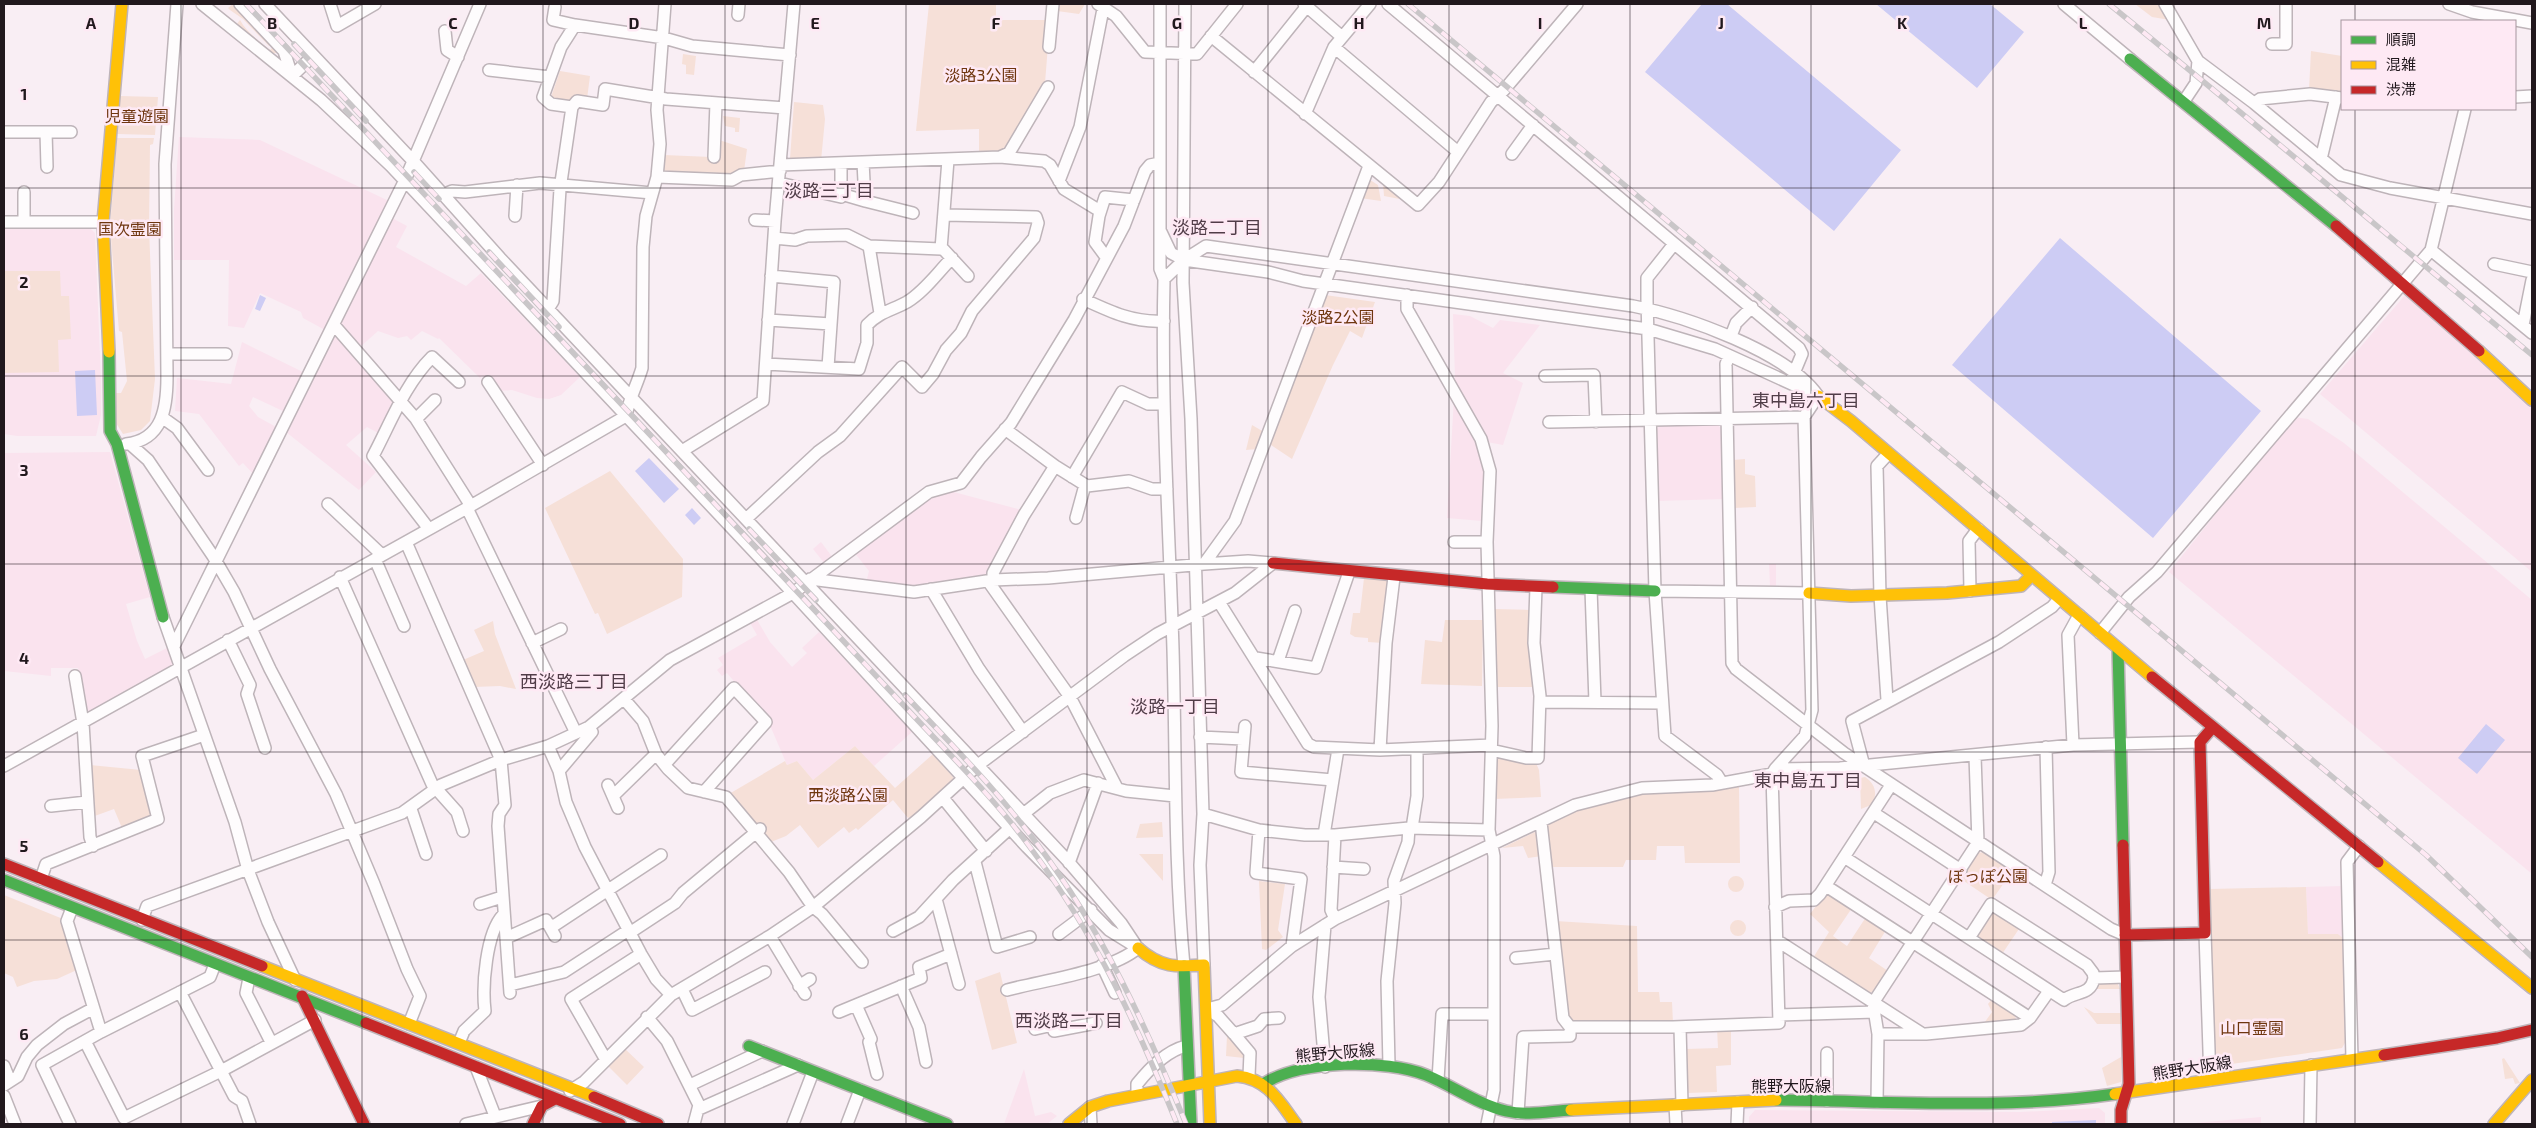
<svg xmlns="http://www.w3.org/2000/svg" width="2536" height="1128" viewBox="0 0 2536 1128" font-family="'Exo 2','Noto Sans JP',sans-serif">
  <rect width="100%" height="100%" fill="#f9eef4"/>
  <!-- built -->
  <path fill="#fae3ee" d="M179,137L260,140L389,201L325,330L303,318L301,312L260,293L244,328L228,326L229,260H174V209Z
    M392,218L407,226L396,247L466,286L481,273L580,377L561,395L549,399L537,398L512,390L498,391L491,381L482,376L480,378L439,338L438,339L422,331L411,340L407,336L398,338L378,331L359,348L340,326V323Z
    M4,228H90L95,233L101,380V415L96,436H17L4,434Z
    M2406,294L2532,408V572L2320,394Z
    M1453,314L1470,316L1493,328L1500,320L1540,325L1503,373L1523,383L1503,445L1487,442L1452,380L1455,378Z
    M335,336H338L396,403L380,434L367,427L346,445L376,472L359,490L286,432Z
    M242,342L305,373L285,412L253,397L249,406L258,417L278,428L254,475L243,463L239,466L199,414L175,411L177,378L231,384Z
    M1454,398L1478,441L1485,472L1482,521L1447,518Z
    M2294,417L2308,419L2344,443L2532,600V874L2169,572Z
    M1715,423L1721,428L1724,499L1658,501L1656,430L1660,425Z
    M110,452L150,597L126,604L137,641L145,659L169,647L176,667L85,717L78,668H51V676L4,671V453Z
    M946,490L1022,510L987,577L913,587L866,583L869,571L854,552L933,494Z
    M821,542L833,558L825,564L813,549Z
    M1769,564H1776V586H1770Z
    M756,618L770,642L792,667L807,653L802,648L819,632L912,732L874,766L855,746L813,780L797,761L787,765L769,723L727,673L722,676L717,670L723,665L718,658L757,635L749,621Z
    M2343,886L2344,939L2338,934L2308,935L2306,887Z
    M1024,1069L1035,1116L1051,1112L1057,1116L1047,1124H1004Z
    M2099,1108L2105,1113V1124H1749V1117L1755,1110L2020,1112Z
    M2261,1117V1124H2184Z"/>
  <!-- green -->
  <path fill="#f6e0d8" d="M233,4L270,45L269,46L243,19L230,10L228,8Z
    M929,4H996V20H1050L1045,83L1003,153L979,157V129L916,131Z
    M1058,4H1085L1079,14L1057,11Z
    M2135,4H2160L2170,20L2152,17Z
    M240,20C246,32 259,41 270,50L272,48L277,53H271L236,25Z
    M2311,51L2342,56V94L2309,90Z
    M683,54L696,56L694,75L686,74V65L682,64Z
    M560,71L590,76L587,99L553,101L551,97Z
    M120,96L158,97L155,135L117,134Z
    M794,102L823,105L825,119L821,161L790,159Z
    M723,116L740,118L739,132H735V128L725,126Z
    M117,138H154L153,144L150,145L149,228L155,379L150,421L141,430L123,434L116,423V393H121L127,381L122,332L119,331L110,227Z
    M719,140L747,149L744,171L734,176L662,172L664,155L711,157Z
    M1367,178L1378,185L1381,201L1360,198Z
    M1383,183L1405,200L1384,196Z
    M4,271H60L61,296H69L71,339L58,340L59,372L4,373Z
    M1325,295L1375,302L1362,338L1350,331L1333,365L1292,459L1271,445L1269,442Z
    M1252,425L1264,432L1257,449L1246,450Z
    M1745,459V474L1755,476L1756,507L1734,508L1733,460Z
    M610,471L683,559L682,597L607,634L598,613L595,614L545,508Z
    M1364,578L1391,580L1383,643L1368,642V638L1355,637L1350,634L1353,613H1360Z
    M1493,609L1532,610L1536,687H1494Z
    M1445,620H1483L1482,686L1421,684L1425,640L1442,642Z
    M493,621L495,634L516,689L500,686L474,687L463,660L484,651L474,630Z
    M855,746L895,788L933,754L953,777V783L919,813L908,818L893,800L858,830L856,828L849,833L844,827L818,848L800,825L786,836L771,842L729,794L785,761L787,765L797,761L813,780Z
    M1499,757L1536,763L1539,770L1541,797L1494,799L1495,762Z
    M90,765L141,770L152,813L151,817L122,828L114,809L92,817Z
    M1865,777C1876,784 1878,795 1871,805L1861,809L1860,778Z
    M1739,787L1740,863H1685L1684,846H1657L1656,860H1626L1623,867H1551L1547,823C1605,792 1673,788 1739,787Z
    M1162,822L1163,837L1136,838L1140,824Z
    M1539,830L1542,856L1528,858L1523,846L1502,848Z
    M1985,852L2013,870L1992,900L1961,879L1977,853Z
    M1139,854H1163V881Z
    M1728 884a8 8 0 1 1 16 0a8 8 0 1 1-16 0Z
    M1259,881L1285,884L1278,930L1283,937L1266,950L1262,949Z
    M2306,887L2308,934H2338L2344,939L2346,1041L2342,1048L2218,1066L2214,1064L2209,889Z
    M1830,894L1852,908L1833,936L1847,946L1866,917L1886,930L1869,958L1888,971L1875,991L1868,993L1813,958L1829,932L1810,914L1823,897Z
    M4,895L63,919L79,969L57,979L34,981L17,987L13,977L4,973Z
    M1995,910L2021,926L2002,954L1977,937L1976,933L1991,911Z
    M1730 928a8 8 0 1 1 16 0a8 8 0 1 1-16 0Z
    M1555,921L1637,926L1638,992H1659L1660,1002H1672L1673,1023L1572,1022L1566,1018Z
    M1000,972L1017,1043L992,1050L975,981Z
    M2117,982L2120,989H2096L2099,983Z
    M1992,999L2016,1015L2015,1023L1982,1026L1992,1012L1988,1004Z
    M2084,1007L2094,1013H2121V1024H2097Z
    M1731,1027V1065L1716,1066L1717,1092L1687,1093L1686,1049L1718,1048L1717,1028Z
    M1227,1036H1229L1246,1055L1244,1058L1226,1056Z
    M623,1047L644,1067L627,1085L607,1065Z
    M2121,1057V1082L2107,1086L2102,1068Z
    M2504,1058L2520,1083L2515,1084L2513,1078L2505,1079L2502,1059Z"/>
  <!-- water -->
  <path fill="#cdccf4" d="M1702,4H1727L1901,150L1834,231L1645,72Z
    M1876,4H1990L2024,32L1977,88Z
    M2060,238L2261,411L2153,538L1952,365Z
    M260,295L266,298L260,311L255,309Z
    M95,370L97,415L77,416L75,371Z
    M649,458L679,489L664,503L635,471Z
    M692,508L701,518L694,525L685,515Z
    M2486,724L2505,740L2477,774L2458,758Z
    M2096,1120V1124H2052V1122Z"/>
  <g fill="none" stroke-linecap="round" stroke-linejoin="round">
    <!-- street casing -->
    <g stroke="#beb4b9" stroke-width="14">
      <path id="street" d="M202,4L321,100L391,166L793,593L1027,847L1109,930L1138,948
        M240,4L284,51L292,76L313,56
        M265,4L414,162L500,258L1067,860L1121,923L1135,944
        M330,4L337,26L375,4
        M1098,4L1116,16L1145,52L1197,54L1237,4
        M1160,4V269L1164,279C1161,402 1169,526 1173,649C1176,755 1174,861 1184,966
        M1185,4L1183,283L1191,419L1198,647L1203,814L1200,865L1204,965
        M1304,4L1342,37
        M1388,4L1799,348L1802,354L1792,378
        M2064,4L2130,59
        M2165,4L2198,61L2254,103L2260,99L2310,94L2342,98
        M2449,4L2472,12L2532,23
        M555,7L553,20L575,25
        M738,15L739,4
        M445,31L447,50L458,57
        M1211,36L1418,205L1439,182L1491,102L1504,90L1577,4
        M2272,44H2286V4
        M1049,47L1053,4
        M1334,47L1458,152
        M489,70L550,77
        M1254,72L1307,6
        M2515,97L2532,96
        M2184,101L2196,83L2198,61
        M2254,103L2341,175L2390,188L2532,214
        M572,107L577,101L603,105L605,89L666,99L785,108
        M1305,114L1334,47L1370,4
        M4,132H71
        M46,132L47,167
        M1512,154L1533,125
        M714,157L716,103
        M1000,157L1009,153L1048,87
        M2321,159L2336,97
        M948,160L941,249L944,250L968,276
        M863,162L865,201L913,213
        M780,165L1000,157L1044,161L1050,165L1064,189L1100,211
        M657,177L732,180L741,175L780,171
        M1059,181L1080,127L1103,9
        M779,183L841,197V164
        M24,192V222
        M442,195L452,191L465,192L540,183L652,193
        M848,196L865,201
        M515,216L517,185
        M755,220L775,221
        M4,222H103
        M1161,232L1171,253L1184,260L1268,272L1303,281L1648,329L1715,349L1818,396
        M774,238L795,240L807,236L847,235L869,246L880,313
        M1674,244L1647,278V301L1655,591L1665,736L1717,775L1722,783
        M869,246L941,249
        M2431,250L2532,333
        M1106,257L1095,242L1099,216L1105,197L1134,200
        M2494,264L2532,272
        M771,276L834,282L828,367
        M1164,279L1184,260L1206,246L1633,306C1685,316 1788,352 1818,396
        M1407,295V309L1481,439L1490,471L1487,542L1492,726L1489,830L1494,856V1090L1487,1124
        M1083,299C1111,312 1134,323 1164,321
        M548,309L553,301L560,189L572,107L551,104L543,97L561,47L575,25L664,38L692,46L790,55
        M768,320L831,324
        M334,325L416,419L471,506
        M2523,325L2532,280
        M1731,336L1736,323L1752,307
        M167,354H226
        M1729,356L1726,364L1732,663L1736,669L1844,753L2111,929L2125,935
        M766,364L859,369L867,343V325C879,312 893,310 907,302C925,291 938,272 952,258
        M1545,376L1594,375L1596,422
        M488,382L543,465
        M163,418L177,428L208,470
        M416,419L435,400
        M1549,422L1804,417
        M1005,429L1055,466L1087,486L1129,481L1152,489H1167
        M126,444C163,440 167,407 167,377L165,164L177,4
        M130,444L148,460L213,556L234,592L270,669L336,794L374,884L407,969L420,996L409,1024
        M682,451L763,401L775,221L794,4
        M1072,477L1122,392L1148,404H1164
        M328,504L382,555
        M467,508L576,733
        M1076,518L1085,485
        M746,519L818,452L840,436L902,367L922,387L933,374L946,350L961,333L972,311L1034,238L1038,223L1036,217L944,215
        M429,529L373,456C391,422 405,384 432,357L459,382
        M406,542L501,760L505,805L499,814L498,826L510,993
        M1454,542H1487
        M375,559L404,626
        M1204,564L1235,521L1369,166
        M340,577L432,784L457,812L463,831
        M810,579L914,592L993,580L1048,578L1204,564L1248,561L1273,563
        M993,580V573L1024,515L1055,466
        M988,581L1070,697L1117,788
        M931,589L979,669L1023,732
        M1591,589L1595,702
        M1655,591L1809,593
        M1970,591L1969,541L1978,529
        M1219,602L1308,744L1314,747L1380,750L1491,745
        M163,617L235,822L248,870L268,922L295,980
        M2100,633L2129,597L2157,572L2431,250L2465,109
        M228,640L250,685L247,694L265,748
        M532,643L561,629
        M174,646L405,180L480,4
        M1256,658L1316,668L1349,572
        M1278,661L1295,611
        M75,676L83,723L90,837L93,846
        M624,699L643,721L656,754L668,769L688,788L726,797L789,872L813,907L822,914L862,962
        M1887,700L1880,596L1877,466L1888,454
        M1540,702L1662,703
        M1245,726L1241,772L1333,780
        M1200,737L1243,739
        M2073,745L2068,635L2079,615
        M548,746L559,771L566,802L585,847L641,954L656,979L671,995
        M1380,750L1386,643L1394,577
        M1491,750L1526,758H1538L1540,696L1534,643L1536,587
        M665,764L734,688L766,722L704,792
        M4,766L467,508L626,416C629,399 637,385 642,368L643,247L646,216L657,177L660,144L657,110L665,4
        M1864,766L1852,721L1999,642L2052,607L2059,599
        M1775,769L1805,736L1812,710L1804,417L1818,396
        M559,771L592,732L589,727
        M608,785L618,808
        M613,796L656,754
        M943,798L986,851
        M51,806L87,802
        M411,809L426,854
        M1874,813L1961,870
        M1203,814L1259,830L1305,835H1335L1409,828L1489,830
        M1022,815L1050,793L1084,780L1126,791L1175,796
        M1412,828L1417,796V750
        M1259,830L1256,873L1301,879L1292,946
        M1324,835L1338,749
        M1844,857L2064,1000C2074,991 2091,996 2094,978L2126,977
        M975,862L997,947L1030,937
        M1069,863L1098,783
        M1333,867L1364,869
        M41,879L46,864L158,819L142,756L204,735
        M2045,885L2049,872L2046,747
        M1826,886L2030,1018
        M936,899L959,984
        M480,904L502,897
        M1775,907L1789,901L1814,900L1820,894L1891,785
        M72,908L67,921L101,1032
        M1335,919L1331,910L1335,835
        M142,920L147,906L402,813L441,785L501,760L548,746L589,727L670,660L793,593L929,492L961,483L981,457L1011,423L1074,320L1124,226L1145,171L1150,165L1160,163
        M550,925H555L661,855
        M893,931L919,917L953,880L1010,828
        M2205,933L2210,1080
        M1059,934L1091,910
        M770,936L805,994
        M506,938L546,920L555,936
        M1969,938L1991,904L2087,965L2093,973L2094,978
        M1777,943H1781L1921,1033
        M1516,958L1555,954
        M1102,965L1115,993
        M249,978L246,993L271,1042
        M510,985L564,972L627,931L634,930L675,903L683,893L760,829
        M799,986L810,979
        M901,986L919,1027L926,1062
        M682,989L692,1010L765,972
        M1007,990C1044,980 1109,972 1138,948
        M180,992L234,1096L242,1101L250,1124
        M856,1005L871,1039L869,1042L877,1074
        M1207,1009L1222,1005L1292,946L1335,919L1575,805L1642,788L1712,785L1772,774L1775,769L1840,768L2073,745L2200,742
        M1207,1009L1218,1016L1234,1034L1258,1026L1264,1019L1279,1018
        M839,1012L921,978L919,967L951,954
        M1779,1015L1875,1012
        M647,1017L667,1041L699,1105L694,1124
        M1570,1027H1673L1779,1023L1772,774
        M1680,1027L1682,1105
        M1035,1029L1053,1025L1054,1031L1096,1023
        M1234,1034L1250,1053L1249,1076
        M1878,1034H1926L2021,1025L2030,1018L2049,991
        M85,1041L124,1118L221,1071L315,1020
        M459,1043L464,1031L485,1011C482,986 486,933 503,915
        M1827,1053V1101
        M2352,1059L2347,862L2359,846
        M606,1060L571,999L641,954
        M1389,1065L1387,981L1395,903L1394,881L1408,842L1409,828
        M4,1066L10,1081
        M476,1067L495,1116
        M1325,1067L1319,997L1325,925
        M1438,1080L1442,1014H1494
        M4,1085L18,1076L27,1057L37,1045L64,1024L92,1009
        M690,1085L762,1051
        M570,1091L584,1082L671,995L770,936L813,907L921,817L978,765L1124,656L1157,634L1235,593L1273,563
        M1137,1094V1084C1150,1068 1166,1051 1186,1046
        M4,1096L15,1124
        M1877,1102L1878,1034L1873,1003L1978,842L1975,756
        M1675,1105L1676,1124
        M1090,1107L1091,1124
        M699,1109L798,1065
        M1518,1113L1523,1037L1570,1036V1027L1563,1018L1541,822
        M70,1124L42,1065L101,1032L210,977L215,964
        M466,1124L542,1106
        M793,1124L813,1072
        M847,1124L860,1090
        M1737,1124L1738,1102
        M2310,1124L2311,1065"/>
    </g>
    <!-- fast casing -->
    <g stroke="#beb4b9" stroke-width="14">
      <path id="fast" d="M2130,59L2336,226
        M109,352L110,431L117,444L163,617
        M1553,587L1655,591
        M2118,649L2123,845
        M4,880L366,1023
        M1184,966L1191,1124
        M749,1046L947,1124
        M1265,1083C1302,1060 1386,1059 1426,1075C1453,1086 1477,1104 1506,1111C1527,1116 1550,1111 1571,1110
        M1776,1100C1889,1101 2003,1110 2115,1094"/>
    </g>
    <!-- slow casing -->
    <g stroke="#beb4b9" stroke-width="14">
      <path id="slow" d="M2479,351L2532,400
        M109,352L103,222L122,4
        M1818,396L1851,421L2152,677
        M1809,593L1851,596L1947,593L2021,586L2031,576
        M2378,862L2532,988
        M1138,948C1161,968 1175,967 1204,965L1210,1124
        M262,966L594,1097
        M2115,1094L2384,1055
        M1571,1110L1776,1100
        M1069,1124L1090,1107L1108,1101L1237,1076C1268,1079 1279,1101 1296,1124
        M2494,1124L2532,1080"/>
    </g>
    <!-- jam casing -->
    <g stroke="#beb4b9" stroke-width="14">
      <path id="jam" d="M2336,226L2479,351
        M1273,563L1487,584L1553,587
        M2152,677L2378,862
        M4,864L262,966
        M2125,935L2205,933L2200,742L2213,727
        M302,996L364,1124
        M366,1023L620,1124
        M2384,1055L2497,1038L2532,1030
        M594,1097L658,1124
        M533,1124L542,1106L555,1099
        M2121,1124V1110L2129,1084L2123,845"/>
    </g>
    <!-- street -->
    <use href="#street" stroke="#fefcfd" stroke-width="11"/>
    <!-- fast -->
    <use href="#fast" stroke="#4caf50" stroke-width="11"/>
    <!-- slow -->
    <use href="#slow" stroke="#ffc107" stroke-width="11"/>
    <!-- jam -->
    <use href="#jam" stroke="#c62828" stroke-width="11"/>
    <!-- rail casing -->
    <g stroke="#c9c6c8" stroke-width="5.5">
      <path id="rail" d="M246,4L909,711C951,756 996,800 1032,850C1095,934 1138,1027 1177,1124
        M1408,4L2426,855L2532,957
        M2109,4C2251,120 2391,238 2532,355
        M294,44L366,121
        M414,172L439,199
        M489,252L559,327
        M749,529L816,600
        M905,695C950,743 998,791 1038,845C1103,932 1145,1024 1186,1124"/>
    </g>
    <!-- rail -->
    <use href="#rail" stroke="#fee9f4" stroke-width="4" stroke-dasharray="11" stroke-linecap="butt"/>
  </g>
  <!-- grid -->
  <path fill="none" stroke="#21181d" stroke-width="1" stroke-opacity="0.55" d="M181,4V1124M362,4V1124M543,4V1124M725,4V1124M906,4V1124M1087,4V1124M1268,4V1124M1449,4V1124M1630,4V1124M1811,4V1124M1993,4V1124M2174,4V1124M2355,4V21M2355,109V1124M4,188H2532M4,376H2532M4,564H2532M4,752H2532M4,940H2532"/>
  <g text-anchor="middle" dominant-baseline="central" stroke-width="5" stroke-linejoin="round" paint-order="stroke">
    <!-- park labels -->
    <g font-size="16" fill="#6f360f" stroke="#fee9f4">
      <text x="981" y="74">淡路3公園</text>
      <text x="137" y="115">児童遊園</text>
      <text x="130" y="228">国次霊園</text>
      <text x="1338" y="316">淡路2公園</text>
      <text x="848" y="794">西淡路公園</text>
      <text x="1988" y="875">ぽっぽ公園</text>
      <text x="2252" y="1027">山口霊園</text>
    </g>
    <!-- street labels -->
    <g font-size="16" fill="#21181d" stroke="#fee9f4">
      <text transform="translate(1335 1052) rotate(-5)">熊野大阪線</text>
      <text transform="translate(2192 1067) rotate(-9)">熊野大阪線</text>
      <text x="1791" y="1085">熊野大阪線</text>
    </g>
    <!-- neighbourhood labels -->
    <g font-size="18" fill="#513d48" stroke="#fee9f4">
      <text x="829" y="190">淡路三丁目</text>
      <text x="1217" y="227">淡路二丁目</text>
      <text x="1806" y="400">東中島六丁目</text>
      <text x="574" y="681">西淡路三丁目</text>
      <text x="1175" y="706">淡路一丁目</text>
      <text x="1808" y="780">東中島五丁目</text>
      <text x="1069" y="1020">西淡路二丁目</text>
    </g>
  </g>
  <g font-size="16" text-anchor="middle" font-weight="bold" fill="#21181d" stroke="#fee9f4" stroke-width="5" stroke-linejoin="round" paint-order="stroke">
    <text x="91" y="29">A</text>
    <text x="272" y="29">B</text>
    <text x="453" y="29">C</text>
    <text x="634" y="29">D</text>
    <text x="815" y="29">E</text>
    <text x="996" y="29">F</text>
    <text x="1177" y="29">G</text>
    <text x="1359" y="29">H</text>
    <text x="1540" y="29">I</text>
    <text x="1721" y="29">J</text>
    <text x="1902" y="29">K</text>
    <text x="2083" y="29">L</text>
    <text x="2264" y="29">M</text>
    <text x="24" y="100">1</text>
    <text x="24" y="288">2</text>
    <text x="24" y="476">3</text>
    <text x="24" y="664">4</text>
    <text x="24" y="852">5</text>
    <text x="24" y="1040">6</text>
  </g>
  <!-- border -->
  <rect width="2536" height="1128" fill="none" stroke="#21181d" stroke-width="10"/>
  <!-- legend -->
  <rect x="2341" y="20" width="175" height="90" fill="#fee9f4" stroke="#a6959e"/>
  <rect x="2351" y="36" width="25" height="8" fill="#4caf50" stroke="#a6959e"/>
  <text x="2386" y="45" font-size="15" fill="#21181d">順調</text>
  <rect x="2351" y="61" width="25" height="8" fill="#ffc107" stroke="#a6959e"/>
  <text x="2386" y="70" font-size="15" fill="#21181d">混雑</text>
  <rect x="2351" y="86" width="25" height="8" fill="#c62828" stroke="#a6959e"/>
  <text x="2386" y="95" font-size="15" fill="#21181d">渋滞</text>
</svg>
